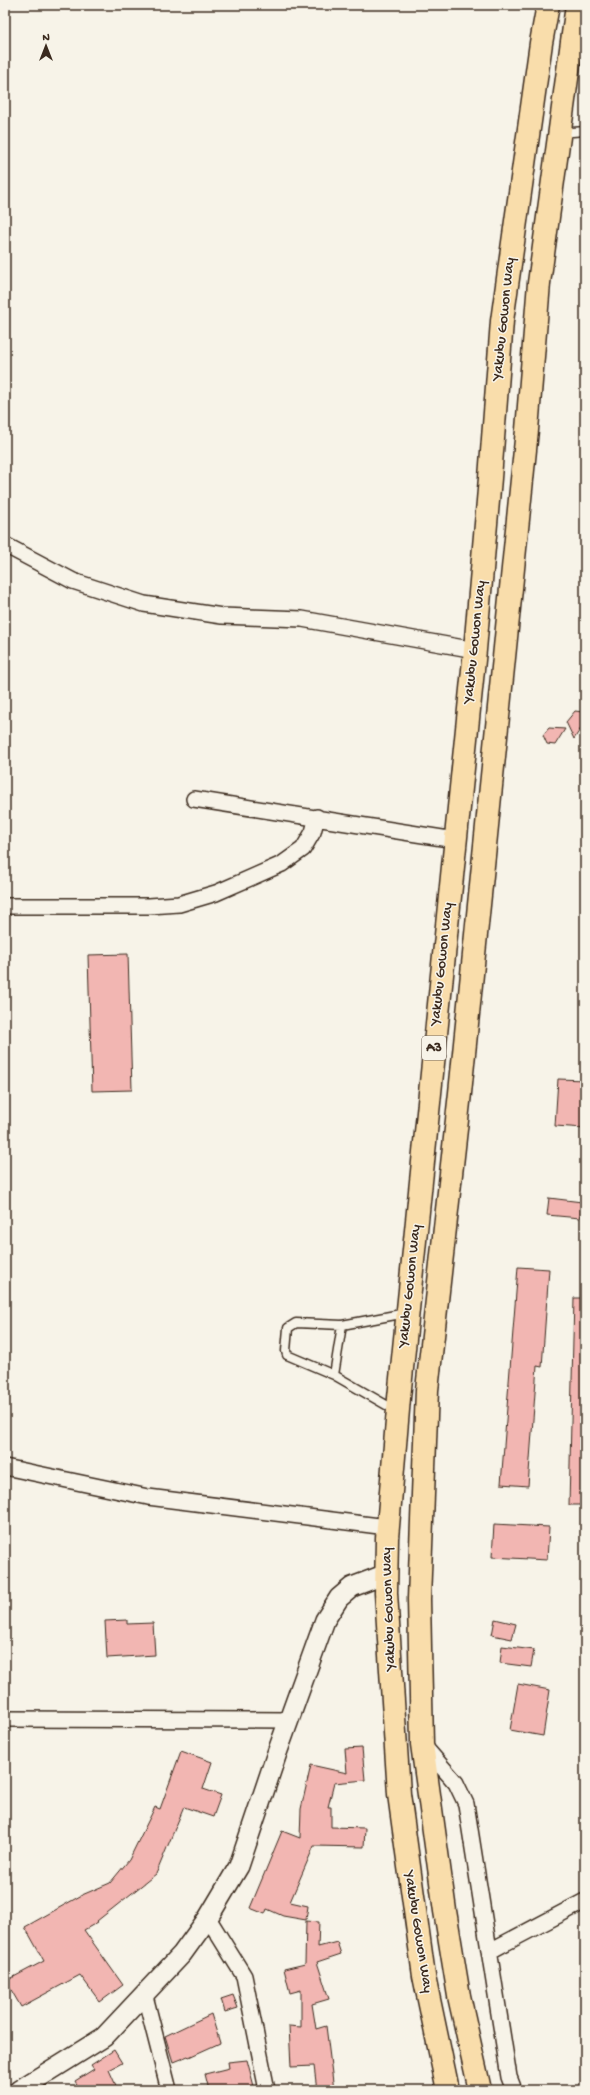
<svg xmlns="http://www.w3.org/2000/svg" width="590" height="2095" viewBox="0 0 590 2095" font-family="'Gochi Hand',sans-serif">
  <rect width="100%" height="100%" fill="#f7f3e8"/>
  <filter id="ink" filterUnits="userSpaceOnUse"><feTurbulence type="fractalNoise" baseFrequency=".025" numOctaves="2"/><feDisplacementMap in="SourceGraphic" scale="8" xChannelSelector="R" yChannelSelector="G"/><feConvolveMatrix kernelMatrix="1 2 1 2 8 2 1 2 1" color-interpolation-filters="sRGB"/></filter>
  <g filter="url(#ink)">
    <!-- building -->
    <path fill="#f2b6b2" stroke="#3b2a1e" d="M575,711L583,712L585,722L574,739L566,722Z
      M549,728L565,729L555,745L547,744L543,735Z
      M128,954L132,1090L92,1091L88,955Z
      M558,1079L585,1080V1128L555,1126Z
      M549,1198L582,1202L580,1218L547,1215Z
      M518,1267L549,1269L542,1367L537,1366L528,1486L501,1484Z
      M574,1298H585V1505H569Z
      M494,1524L549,1527L547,1560L492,1557Z
      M495,1619L516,1624L512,1639L492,1635Z
      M127,1620V1624L153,1623L155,1655L107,1658L105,1621Z
      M502,1646L534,1650L531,1667L500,1663Z
      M518,1684L550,1690L543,1736L510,1730Z
      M362,1748L365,1780L334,1783L328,1807H331V1827L365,1828L364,1847L314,1846L290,1902L308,1906L306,1920L283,1916L267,1909L265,1914L250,1908L282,1831L300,1838L301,1809L311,1765L347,1773L345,1749Z
      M181,1751L212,1762L203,1789L221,1795L213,1817L184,1807L156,1874L97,1921L98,1922L84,1930L123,1985L100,2002L80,1975L21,2007L6,1981L44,1961L25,1927L82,1895L110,1883L129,1860L155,1807L160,1809Z
      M306,1921L319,1922L318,1947L337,1942L341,1954L317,1962L329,1999L312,2004L316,2029L326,2026L334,2090H317L314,2066L291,2067L289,2026L301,2027V1990L290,1993L284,1969L305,1964Z
      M233,1995L238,2008L225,2012L221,1999Z
      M211,2014L220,2043L189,2057L188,2056L173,2062L165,2036Z
      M114,2050L122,2063L109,2070L118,2090H80L75,2081L94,2069L91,2065Z
      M247,2060L255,2090H209L205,2074L229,2068L228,2062Z"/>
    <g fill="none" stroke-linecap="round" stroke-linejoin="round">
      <!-- service casing -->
      <g stroke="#3b2a1e" stroke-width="11">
        <path id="service" d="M560,133L585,131
          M334,1375L287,1355L286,1351L288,1328L296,1323L342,1325
          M395,1410L334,1375L342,1325L406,1313"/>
      </g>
      <!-- minor casing -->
      <g stroke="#3b2a1e" stroke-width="18">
        <path id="minor" d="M5,545L73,581L144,604L222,616L302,619L475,650
          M194,799L455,840
          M5,906H149L179,904L216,893L282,864L303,849L313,832L317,817
          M5,1467L148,1497L387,1527
          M5,1719L289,1720
          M422,1744L456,1783L466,1804L509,2077L514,2090
          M208,1918L244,1976L267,2090
          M490,1951L585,1901
          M145,1996L169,2090"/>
      </g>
      <!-- tertiary casing -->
      <g stroke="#3b2a1e" stroke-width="22">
        <path id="tertiary" d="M19,2090L104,2037L182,1954L208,1918L239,1866L277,1753L325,1620L339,1598L352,1587L386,1574"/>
      </g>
      <!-- trunk casing -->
      <g stroke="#3b2a1e" stroke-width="25">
        <path id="trunk" d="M448,2090L424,1976L399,1794L386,1593L387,1538L399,1398L475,650L490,478L502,321L541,43L548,5
          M480,2090L459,1996L445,1911L422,1744L419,1599L427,1390L460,1093L527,430L539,283L577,5"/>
      </g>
      <!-- service -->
      <use href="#service" stroke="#f7f3e8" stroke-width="8"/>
      <!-- minor -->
      <use href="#minor" stroke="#f7f3e8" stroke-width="15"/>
      <!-- tertiary -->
      <use href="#tertiary" stroke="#f7f3e8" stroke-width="19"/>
      <!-- trunk -->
      <use href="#trunk" stroke="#f9ddab" stroke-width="22"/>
    </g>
  </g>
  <g text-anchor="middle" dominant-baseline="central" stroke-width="3" stroke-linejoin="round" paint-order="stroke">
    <!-- shield labels -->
    <rect fill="#f7f3e8" stroke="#73665b" stroke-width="1" x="422" y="1036" width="24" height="24" rx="3"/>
    <g font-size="14" font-weight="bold" fill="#3b2a1e">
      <text x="434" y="1048">A3</text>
    </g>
    <!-- street labels -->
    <g font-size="15" fill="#3b2a1e" stroke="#f7f3e8">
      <text transform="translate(504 319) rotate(-84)">Yakubu Gowon Way</text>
      <text transform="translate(475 642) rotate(-84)">Yakubu Gowon Way</text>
      <text transform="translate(442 964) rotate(-84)">Yakubu Gowon Way</text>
      <text transform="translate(410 1286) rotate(-84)">Yakubu Gowon Way</text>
      <text transform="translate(389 1609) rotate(-92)">Yakubu Gowon Way</text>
      <text transform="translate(418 1932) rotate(81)">Yakubu Gowon Way</text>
    </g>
  </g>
  <!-- margin -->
  <rect width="590" height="2095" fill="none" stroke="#f7f3e8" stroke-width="20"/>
  <rect x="10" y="10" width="570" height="2075" fill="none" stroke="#3b2a1e" stroke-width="1.5" filter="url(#ink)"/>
  <!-- north arrow -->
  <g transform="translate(46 46)" stroke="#f7f3e8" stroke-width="3" paint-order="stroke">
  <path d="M0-3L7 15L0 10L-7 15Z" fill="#3b2a1e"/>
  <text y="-6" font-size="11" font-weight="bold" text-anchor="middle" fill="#3b2a1e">N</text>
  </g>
</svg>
